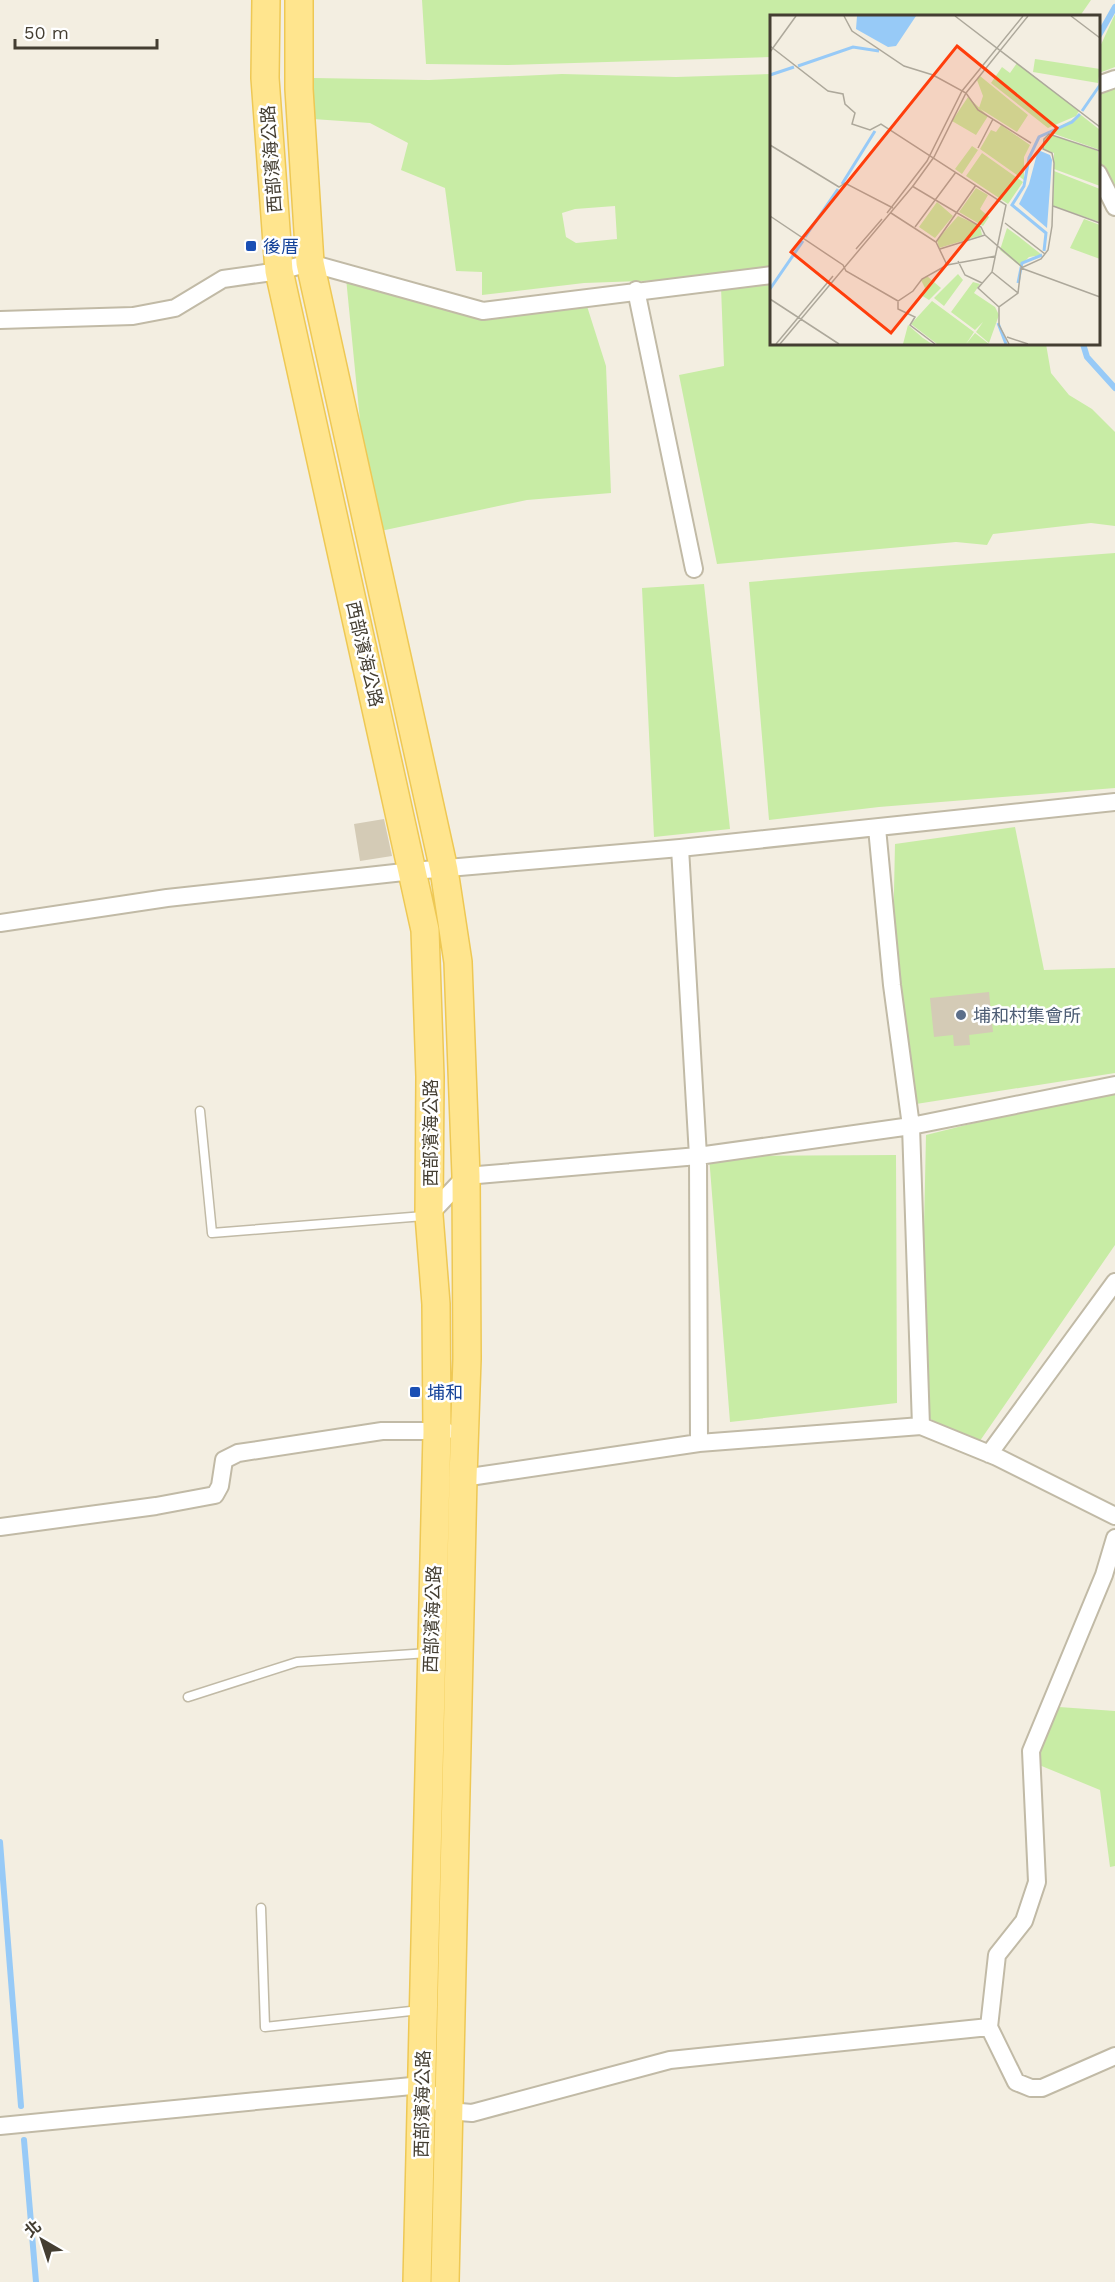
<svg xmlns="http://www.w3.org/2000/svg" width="1115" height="2282" viewBox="0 0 1115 2282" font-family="'Work Sans','Noto Sans TC',sans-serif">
  <rect width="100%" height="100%" fill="#f3eee1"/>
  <!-- green -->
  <path fill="#c8eca5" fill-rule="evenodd" d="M422,0H1091L1080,16H772L771,57L508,65L426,64Z
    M1115,14V67L1099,73V49Z
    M562,74L676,77L771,74V267L697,279L584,283L482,295V272L456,271L445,188L401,170L408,143L370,123L313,119L314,78L429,80ZM615,206L617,239L576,243L566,237L562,213L575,209Z
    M1115,78V207L1099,173L1098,85Z
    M346,278L490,317L586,303L606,366L611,493L527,500L371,533Z
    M771,283L772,344H1046L1051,373L1069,395L1092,409L1115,432V526L1091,523L993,534L987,545L956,542L717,564L679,375L724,366L721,287Z
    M1115,553V788L879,807L769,820L749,582L862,572Z
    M704,584L730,829L654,837L642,588Z
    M1015,827L1044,970L1115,968V1073L916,1104L892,985L895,844Z
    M1115,1088V1245L975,1448L920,1412L926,1135Z
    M896,1155L897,1403L730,1422L709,1156Z
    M1045,1706L1115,1711V1866L1110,1867L1100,1790L1027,1760Z"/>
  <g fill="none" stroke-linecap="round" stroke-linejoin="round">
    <!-- stream -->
    <path stroke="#97caf7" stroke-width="6" d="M1098,37L1115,7
      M1083,344L1087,357L1115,388
      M0,1842L21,2106
      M24,2140L36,2282"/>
  </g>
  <!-- building -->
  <path fill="#d4cbb6" d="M384,819L392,856L360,861L354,824Z
    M989,992L993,1032L969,1035L970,1045L954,1046L953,1035L934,1037L930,998Z"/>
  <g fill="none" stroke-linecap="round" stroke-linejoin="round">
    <!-- lane casing -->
    <g stroke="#c1baa6" stroke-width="11">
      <path id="lane" d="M200,1111L212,1233L424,1216
        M188,1697L297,1662L428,1653
        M261,1908L265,2027L420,2010"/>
    </g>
    <!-- street casing -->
    <g stroke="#c1baa6" stroke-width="20">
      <path id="street" d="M1098,85L1115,79
        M1098,173L1115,207
        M636,290L694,569
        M0,320L133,316L175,308L223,279L279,271L310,263L483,311L772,275
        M877,828L892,985L911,1126L921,1426
        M680,848L698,1156L699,1443
        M0,923L167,898L413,871L680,848L1115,802
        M429,1215L466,1176L698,1156L911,1126L1115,1085
        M989,1454L1115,1282
        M463,1478L699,1443L921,1426L997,1457L1115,1516
        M0,1527L156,1506L215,1495L220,1486L224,1460L238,1453L382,1431H446
        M989,2027L1016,2082L1031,2088H1042L1115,2056
        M0,2126L422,2085L448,2111L472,2113L670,2060L989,2027L997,1955L1024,1921L1037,1882L1031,1751L1104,1575L1115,1538"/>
    </g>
    <!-- primary casing -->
    <g stroke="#eec854" stroke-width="30">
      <path id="primary" d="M266,0L265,78L279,271L425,930L430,1077L429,1215L436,1304L437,1432L417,2282
        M299,0V89L310,263L444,870L458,962L466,1176L467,1359L463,1478L445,2282"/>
    </g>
    <!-- lane -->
    <use href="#lane" stroke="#fff" stroke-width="8"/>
    <!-- street -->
    <use href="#street" stroke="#fff" stroke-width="16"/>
    <!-- primary -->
    <use href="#primary" stroke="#ffe58e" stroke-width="27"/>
  </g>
  <!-- markers -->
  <g fill="#1a4fb4" stroke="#fff" stroke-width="2">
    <rect x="245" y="240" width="12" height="12" rx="3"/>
    <rect x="409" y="1386" width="12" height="12" rx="3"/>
  </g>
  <circle fill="#5c6f8a" stroke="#fff" stroke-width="2" cx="961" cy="1015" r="6"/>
  <g text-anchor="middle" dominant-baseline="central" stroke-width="5" stroke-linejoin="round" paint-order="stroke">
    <!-- street labels -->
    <g font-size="18" fill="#443e32" stroke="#fff">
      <text transform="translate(271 159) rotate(-94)">西部濱海公路</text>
      <text transform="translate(365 654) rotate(77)">西部濱海公路</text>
      <text transform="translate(430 1133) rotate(-90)">西部濱海公路</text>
      <text transform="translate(432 1619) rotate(-88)">西部濱海公路</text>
      <text transform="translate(422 2104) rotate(-89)">西部濱海公路</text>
    </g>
    <!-- transit labels -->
    <g font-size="18" fill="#164399" stroke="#fff" text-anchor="start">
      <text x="263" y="246">後厝</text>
      <text x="427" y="1392">埔和</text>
    </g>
    <!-- service labels -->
    <g font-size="18" fill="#4e5e75" stroke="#fff" text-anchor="start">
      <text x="973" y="1015">埔和村集會所</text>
    </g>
  </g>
  <!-- overview -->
  <g transform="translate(770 15)">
    <rect width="330" height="330" fill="#f3eee1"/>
    <path d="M265,44L330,54L328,68L263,57ZM247,48L309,96L306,101L278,113L221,68L232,52L240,58ZM210,61L258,100L247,117L209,93L213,81L207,65ZM198,82L218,101L206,120L182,106ZM311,100L330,115V135L279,117ZM231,110L260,130L254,142V165L210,134L221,115L226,117ZM279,119L328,136L330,171L284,154V138L273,134L274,124ZM202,131L208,135L192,159L185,154ZM212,138L253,167L238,189L196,161ZM284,156L330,174V207L283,191ZM206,173L218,180L210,194L219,202L213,211L189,197ZM167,187L183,201L165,223L149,212ZM188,201L210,211L212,220L169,233L167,225ZM314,204L330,210V244L300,233ZM237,213L248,221L272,240L259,242L250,251L230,235ZM188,259L193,265L174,291L164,283ZM157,261L171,273L159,285L151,280L155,273L151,265ZM203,267L210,269L204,278L225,292L229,300L219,328L206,317L213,307L205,315L181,297ZM162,286L204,317L196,329L205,318L219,329H167L141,309ZM138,310L153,323L162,329H133Z" fill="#c8eca5"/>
    <path d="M87,1H146L126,31L118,32L86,14ZM268,135L280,140L282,145L277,213L249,189L259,169Z" fill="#97caf7"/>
    <path fill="none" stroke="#97caf7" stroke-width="3" d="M28,51L83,32L109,36M0,60L24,52M312,96L330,70M72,169L105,116M35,222L68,174M274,236L276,218L242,190L254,171L259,143L269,122L302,107L310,99M248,268L252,248L272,240M0,274L33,226M228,308L236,329"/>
    <path fill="none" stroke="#ada89b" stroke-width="1.5" d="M74,1L82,16L134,51L163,60L196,78L208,95L261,128M185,1L330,112M301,1L330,23M0,31L58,76L73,79L75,89L85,98L82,109L100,115L111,109L236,190L222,257L208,273L229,292M0,37L26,1M0,130L69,172L75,168L123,193M208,133L223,104M142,171L211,212L215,220L252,252M283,191L330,208M117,198L157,146L192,76L253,1M121,198L166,227L177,250M0,201L73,250L76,256L128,286L143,276L152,264L177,250L226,241M235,208L275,239M145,212L186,157M166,227L206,170M86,234L112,204M170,234L215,220M188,246L195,260L212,268M251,253L330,282M222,257L248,278M0,284L69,329M128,286V294L145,302L140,310L165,329M237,322L258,329M6,329L63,261M10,329L143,171L164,142L196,78L258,1M239,329L229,310V292L248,278L251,253L271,244L278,235L282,211L284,148L282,138L273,134L274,124L279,119L330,136"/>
    <path fill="#ff3e0c" fill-opacity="0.15" stroke="#ff3e0c" stroke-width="3" d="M187,31L287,113L121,318L21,237Z"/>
    <rect width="330" height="330" fill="none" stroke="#443e32" stroke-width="3"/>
  </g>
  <!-- north arrow -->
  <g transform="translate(42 2240) rotate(321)" stroke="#ffffff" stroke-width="4.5" paint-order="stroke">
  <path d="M0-4.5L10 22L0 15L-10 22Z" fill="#443e32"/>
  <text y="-9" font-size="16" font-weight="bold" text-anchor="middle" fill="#443e32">北</text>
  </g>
  <!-- scale -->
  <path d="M15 39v9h142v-9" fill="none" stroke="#443e32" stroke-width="3"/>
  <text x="24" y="39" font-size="18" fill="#443e32" stroke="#ffffff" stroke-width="4.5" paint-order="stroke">50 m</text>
</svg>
